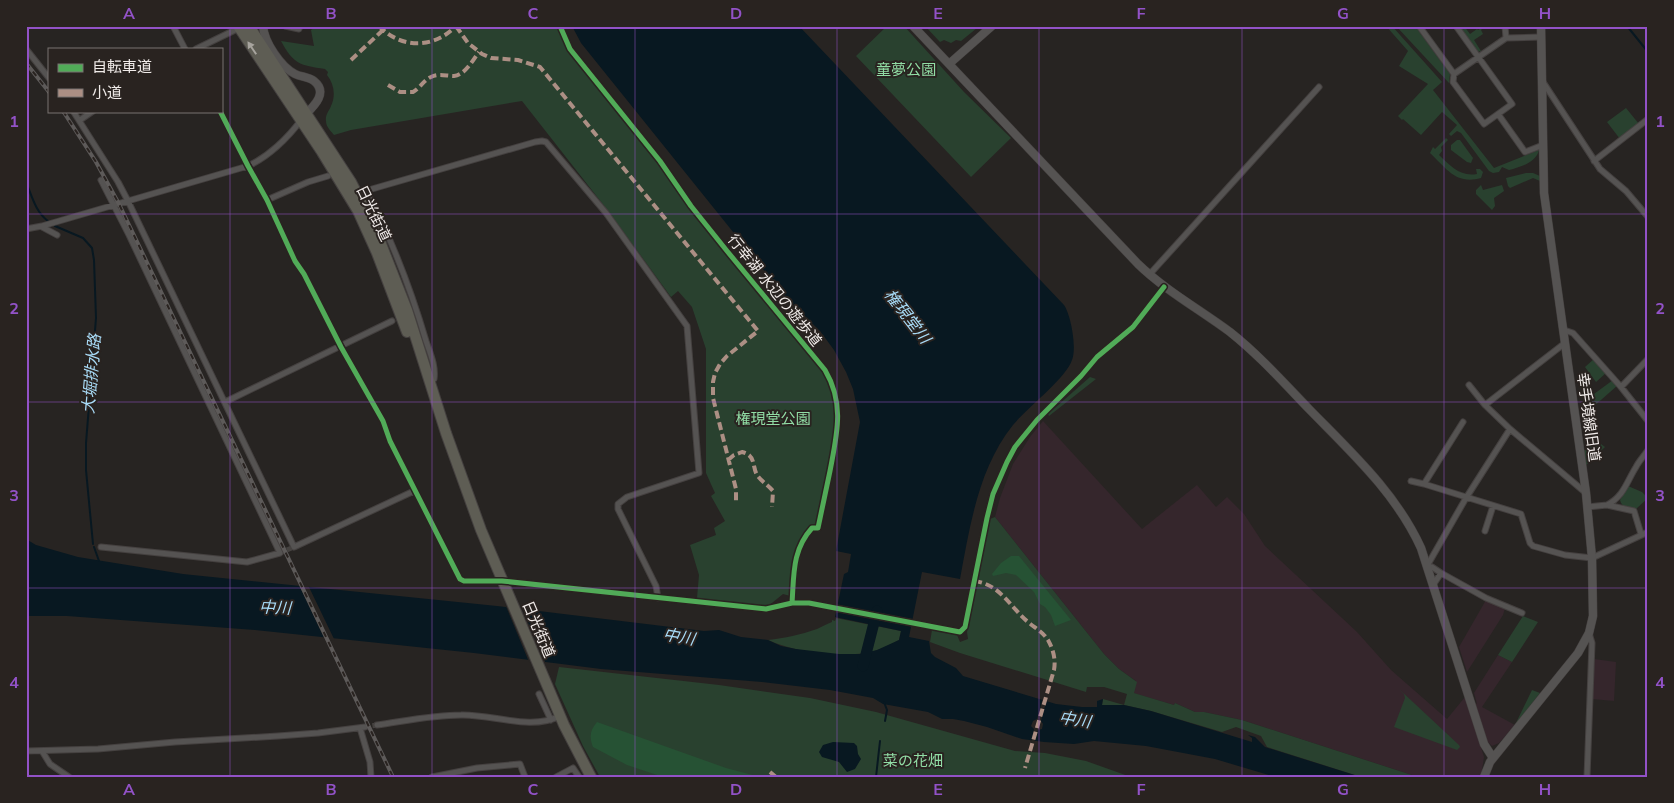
<svg xmlns="http://www.w3.org/2000/svg" width="1674" height="803" viewBox="0 0 1674 803" font-family="Mulish,'Noto Sans JP',sans-serif">
  <rect width="100%" height="100%" fill="#272422"/>
  <!-- commercial -->
  <path fill="#35262c" d="M1043,421L1142,529L1197,485L1216,507L1227,497L1244,514L1265,546L1357,632L1391,670L1447,719L1465,697L1484,757L1481,777H1418L1242,720L1204,712H1195L1175,703L1174,705L1133,693L1136,681L1119,669L1104,654L995,517L1000,498L1013,464L1030,437Z
    M1486,600L1505,608L1503,615L1467,672L1459,647Z
    M1498,655L1512,662L1482,707L1515,725L1499,743L1492,746L1487,741L1473,702L1477,704L1474,693Z
    M1594,659L1616,662L1614,701L1592,699Z"/>
  <!-- green -->
  <path fill="#29412f" d="M316,26H561L568,44L641,132L691,203L825,368L837,390L841,416L840,437L820,532H810L803,542L794,597L783,594L767,607L697,598L699,575L690,545L716,535L714,528L725,521L711,496L715,493L706,473V349L692,307L678,291L671,297L609,212L522,101L351,130L334,135C331,131 326,127 326,121C325,115 329,111 331,106C336,95 334,84 327,75L328,72L325,69C300,65 294,65 281,41L314,46L311,30Z
    M887,26H904L964,92L1011,138L971,177L856,56Z
    M925,26H968L969,28L976,26L977,28L961,41L956,40L951,43L944,40L940,42Z
    M1386,26H1392L1442,82L1433,90L1494,168L1539,150C1536,163 1520,167 1509,170L1502,167L1499,172L1493,173L1489,171L1461,133L1457,131L1451,136L1449,134L1457,125L1442,112L1421,135L1403,119L1402,120L1398,116L1428,84L1399,66L1408,51Z
    M1396,26H1415L1450,74L1449,83Z
    M1459,26H1464L1470,34L1477,29L1478,30L1485,26L1481,30L1483,34L1474,40L1481,51L1477,52Z
    M1626,108L1639,124L1620,139L1607,122Z
    M1446,138L1448,140L1441,147L1442,151L1439,155C1451,166 1460,177 1477,174L1476,169H1480L1483,172L1481,178C1456,185 1447,169 1430,153L1433,147L1435,149Z
    M1457,140H1460L1473,158L1471,163L1467,162L1451,150V145Z
    M1533,173L1540,176V181L1533,178L1510,188L1508,186L1506,178L1526,173Z
    M1481,185L1483,190L1502,185L1504,191L1494,198L1495,206L1492,210L1476,194V190Z
    M1594,359L1606,373L1596,382L1585,367Z
    M1090,377L1096,379L1049,416L1048,414Z
    M1613,380L1618,385L1593,407L1588,393L1594,394Z
    M1597,441L1605,447L1585,466L1583,451Z
    M1628,486L1642,492L1648,498L1636,509C1629,508 1622,508 1620,500Z
    M995,517L1104,654L1119,669L1137,682L1134,693L1174,705L1175,703L1195,712H1204L1242,720L1418,777H1361L1267,747L1261,736L1236,727L1222,732L1151,711L1124,705H1102L1103,699L1124,705L1127,694L1104,687H1087L1086,692L960,653L930,642L932,630L957,635L960,642L968,639L967,632L990,519Z
    M1523,616L1538,622L1512,662L1498,655Z
    M836,618L901,631L899,640C891,644 883,649 874,651C843,659 797,653 768,640C785,638 800,635 817,629C822,627 826,624 832,622V620L835,621Z
    M559,667L719,685L810,698L876,712L1015,751L1045,753L1086,761L1131,777H600L583,746L555,684Z
    M1399,689L1459,745L1460,747L1457,750L1394,727L1405,698L1404,694Z
    M1532,690L1540,693L1515,725Z"/>
  <!-- forest -->
  <path fill="#265234" d="M1011,556H1019L1071,620L1055,626L1051,615L1045,607L1040,604L1034,592L1016,575L1006,573L993,576L992,574L1001,563Z
    M597,722L726,768L760,777H663L627,765L593,747C589,737 590,730 597,722Z"/>
  <!-- water -->
  <path fill="#081821" d="M572,26H799L1064,305C1071,315 1077,348 1072,360C1067,377 1026,409 1013,425C978,469 970,526 960,579L922,572L909,637L929,641L931,653L935,657L956,668L963,676L1056,704L1082,707H1097V701L1103,699L1102,705H1124L1151,711L1252,742V738L1248,735L1255,737L1265,747L1361,777H1275L1215,759L1146,746L1094,741L1074,744L1044,742L1022,739L987,727L964,721L953,719H942L928,712L883,704L873,698L830,690L762,682L601,669L474,653L255,630L67,616H26V539L36,545L78,557L183,574L497,606L704,631L719,630L741,637L768,640L781,646L796,649L839,654H861L877,650L899,640L901,631L835,617L844,574L848,572L851,554L836,551L860,422L853,389L846,372L834,350L820,331L787,299L581,43Z
    M833,742L854,743L857,746L858,754L861,759L855,769L847,772L839,762L822,757L819,752L823,745Z"/>
  <!-- pier -->
  <path fill="#272422" d="M298,583L308,585L335,641L325,640Z
    M505,604L521,606L546,664L529,662Z
    M1043,698L1047,699L1041,721L1043,724L1042,729L1038,730L1034,743H1031L1034,729L1031,726L1033,721L1037,719Z"/>
  <g fill="none" stroke-linecap="round" stroke-linejoin="round">
    <!-- stream -->
    <path stroke="#081821" stroke-width="2" d="M1627,26L1648,52
      M26,182C32,196 35,211 48,221
      M55,226L83,238L92,248L94,260L96,318L86,443V470L93,544
      M94,547L99,561
      M884,702L887,710L885,721
      M876,777L880,741"/>
    <!-- river -->
    <path stroke="#081821" stroke-width="11" d="M863,666L877,611"/>
    <!-- street-tunnel -->
    <path stroke="#454240" stroke-width="5" stroke-dasharray="5 2.5" stroke-linecap="butt" d="M280,553L294,547
      M365,727L377,725"/>
    <!-- street casing -->
    <g stroke="#454140" stroke-width="7">
      <path id="street" d="M173,26L185,49
        M285,26L299,29L300,26
        M1419,26L1454,74L1453,82L1484,124L1512,104L1456,26
        M1506,38L1541,37
        M26,49L49,78
        M196,49L235,30
        M1454,74L1506,38L1505,26
        M1543,82L1600,169L1626,191L1648,217
        M73,111L118,182L128,201L294,547L414,491
        M220,111L248,166L267,200L295,261L304,274L341,347L383,421L390,441L460,579L464,581H502L766,609L792,603H809L960,632L965,627L987,518L993,494L1007,462L1015,447L1037,420L1081,376L1097,357L1133,327L1164,287
        M1498,114L1525,152L1543,145
        M80,120L93,111
        M1594,161L1648,119
        M101,180L129,235L280,553L247,562L101,547
        M267,200L308,182L328,176
        M42,227L57,235
        M26,229L42,226L248,166C268,157 288,138 301,120
        M1149,275L1319,87
        M1564,330L1573,333L1621,387L1648,421
        M430,382L434,379C436,366 430,353 426,341C411,290 392,240 367,192L372,189L535,142L542,141L546,142L606,213L687,326L699,473L627,497L618,504V509L656,586L658,598
        M1469,385L1485,405
        M1621,387L1648,359
        M225,402L392,321
        M1463,422L1424,484L1521,514L1530,543L1533,546L1565,555L1592,558L1648,532
        M1510,429L1586,493
        M1411,481L1424,484
        M1607,505C1624,496 1626,483 1636,467C1639,461 1644,456 1648,450
        M1587,507L1607,505L1634,511L1641,534
        M1485,531L1493,506
        M1441,573L1432,567L1427,566L1466,498L1510,429L1485,405L1565,343
        M1433,585L1441,573L1486,598L1522,613
        M539,694L551,720
        M377,725C405,721 433,715 461,715C493,714 530,731 560,716
        M360,728L370,762L371,777
        M26,751L98,749L175,742L278,736L318,733L365,727
        M42,751L50,764L69,777
        M432,777L477,768L520,764L525,777
        M556,777L573,768L579,777
        M1587,777L1592,643L1589,633"/>
    </g>
    <!-- secondary casing -->
    <g stroke="#454140" stroke-width="9">
      <path id="secondary" d="M263,26C264,42 281,67 295,74C301,77 309,77 314,81C329,93 313,107 304,116
        M913,26L1138,264C1166,291 1199,309 1230,332C1259,355 1284,383 1309,409C1351,452 1396,493 1421,548L1484,744L1493,758
        M949,64L992,26
        M1484,777L1490,762L1578,653L1589,633L1593,616L1592,558L1586,493L1544,193L1541,26"/>
    </g>
    <!-- highway casing -->
    <g stroke="#454140" stroke-width="12">
      <path id="highway" d="M238,26L322,152L358,211L377,253L407,332
        M249,26L351,182L376,231L407,310L446,433L481,530L564,725L591,777"/>
    </g>
    <!-- street -->
    <use href="#street" stroke="#555352" stroke-width="5"/>
    <!-- secondary -->
    <use href="#secondary" stroke="#555352" stroke-width="8"/>
    <!-- highway -->
    <use href="#highway" stroke="#5e5d54" stroke-width="10"/>
    <!-- rail casing -->
    <g stroke="#5d5a59" stroke-width="4">
      <path id="rail" d="M26,63L49,92
        M63,111L96,162L119,204L393,777"/>
    </g>
    <!-- rail -->
    <use href="#rail" stroke="#292320" stroke-width="2" stroke-dasharray="5.5" stroke-linecap="butt"/>
    <!-- quiet -->
    <path stroke="#ac8f84" stroke-width="4" stroke-dasharray="8 4" stroke-linecap="butt" d="M379,26C401,49 434,49 456,26
      M456,26L468,43L482,54L491,58L518,60L540,67L758,331L727,356L720,364L715,373L713,382V398L736,489V502
      M351,60L383,30
      M388,85L400,92H413C420,88 424,80 431,77C439,73 446,76 454,76C465,75 473,60 479,52
      M728,460L734,455L742,452C756,455 752,466 757,475C761,481 768,485 773,491L772,507
      M974,581C1000,584 1010,607 1028,622C1035,628 1043,632 1048,640C1053,649 1056,659 1054,670L1025,768
      M770,772L776,777"/>
    <!-- cycleway casing -->
    <g stroke="#292320" stroke-width="8">
      <path id="cycleway" d="M560,26L570,49L660,161L691,206L727,251L825,370C845,404 837,434 830,471C826,490 822,509 818,528H812C792,550 794,575 792,603
        M220,111L248,166L267,200L295,261L304,274L341,347L383,421L390,441L460,579L464,581H502L766,609L792,603H809L960,632L965,627L987,518L993,494L1007,462L1015,447L1037,420L1081,376L1097,357L1133,327L1164,287"/>
    </g>
    <!-- cycleway -->
    <use href="#cycleway" stroke="#51ab58" stroke-width="5"/>
  </g>
  <!-- one-way arrows -->
  <defs><path id="oneway-solid" d="M-6-.8H1V-3.2L6.5 0L1 3.2V.8H-6Z" transform="scale(1.25)"/></defs>
  <use fill="#a7a49e" href="#oneway-solid" transform="translate(252 48) rotate(-124)"/>
  <!-- grid -->
  <path fill="none" stroke="#9252c7" stroke-width="1" stroke-opacity="0.55" d="M230,26V777M432,26V777M635,26V777M837,26V777M1039,26V777M1242,26V777M1444,26V777M26,214H1648M26,402H1648M26,588H1648"/>
  <g text-anchor="middle" dominant-baseline="central" stroke-width="4" stroke-linejoin="round" paint-order="stroke">
    <!-- park labels -->
    <g font-size="15" fill="#91dda5" stroke="#292320">
      <text x="906" y="69">童夢公園</text>
      <text x="773" y="418">権現堂公園</text>
      <text x="913" y="760">菜の花畑</text>
    </g>
    <!-- street labels -->
    <g font-size="15" fill="#f0ebe9" stroke="#292320">
      <text transform="translate(374 213) rotate(64)">日光街道</text>
      <text transform="translate(775 290) rotate(51)">行幸湖 水辺の遊歩道</text>
      <text transform="translate(1589 417) rotate(82)">幸手境線旧道</text>
      <text transform="translate(539 629) rotate(67)">日光街道</text>
    </g>
    <!-- water labels -->
    <g font-size="16" font-style="italic" fill="#a8dbf7" stroke="#292320">
      <text transform="translate(908 316) rotate(52)">権現堂川</text>
      <text transform="translate(91 374) rotate(-85)">大堀排水路</text>
      <text transform="translate(275 607) rotate(3)">中川</text>
      <text transform="translate(679 636) rotate(10)">中川</text>
      <text transform="translate(1075 719) rotate(9)">中川</text>
    </g>
  </g>
  <!-- border -->
  <rect width="1674" height="803" fill="none" stroke="#292320" stroke-width="55"/>
  <!-- legend -->
  <rect x="48" y="48" width="175" height="65" fill="#292320" stroke="#797370"/>
  <rect x="58" y="64" width="25" height="8" fill="#51ab58" stroke="#797370"/>
  <text x="92" y="72" font-size="15" fill="#f0ebe9">自転車道</text>
  <rect x="58" y="89" width="25" height="8" fill="#ac8f84" stroke="#797370"/>
  <text x="92" y="98" font-size="15" fill="#f0ebe9">小道</text>
  <rect x="28" y="28" width="1618" height="748" fill="none" stroke="#9252c7" stroke-width="2"/>
  <g font-size="16" text-anchor="middle" font-weight="bold" fill="#9252c7">
    <text x="129" y="19">A</text>
    <text x="331" y="19">B</text>
    <text x="533" y="19">C</text>
    <text x="736" y="19">D</text>
    <text x="938" y="19">E</text>
    <text x="1141" y="19">F</text>
    <text x="1343" y="19">G</text>
    <text x="1545" y="19">H</text>
    <text x="14" y="127">1</text>
    <text x="1660" y="127">1</text>
    <text x="14" y="314">2</text>
    <text x="1660" y="314">2</text>
    <text x="14" y="501">3</text>
    <text x="1660" y="501">3</text>
    <text x="14" y="688">4</text>
    <text x="1660" y="688">4</text>
    <text x="129" y="795">A</text>
    <text x="331" y="795">B</text>
    <text x="533" y="795">C</text>
    <text x="736" y="795">D</text>
    <text x="938" y="795">E</text>
    <text x="1141" y="795">F</text>
    <text x="1343" y="795">G</text>
    <text x="1545" y="795">H</text>
  </g>
</svg>
